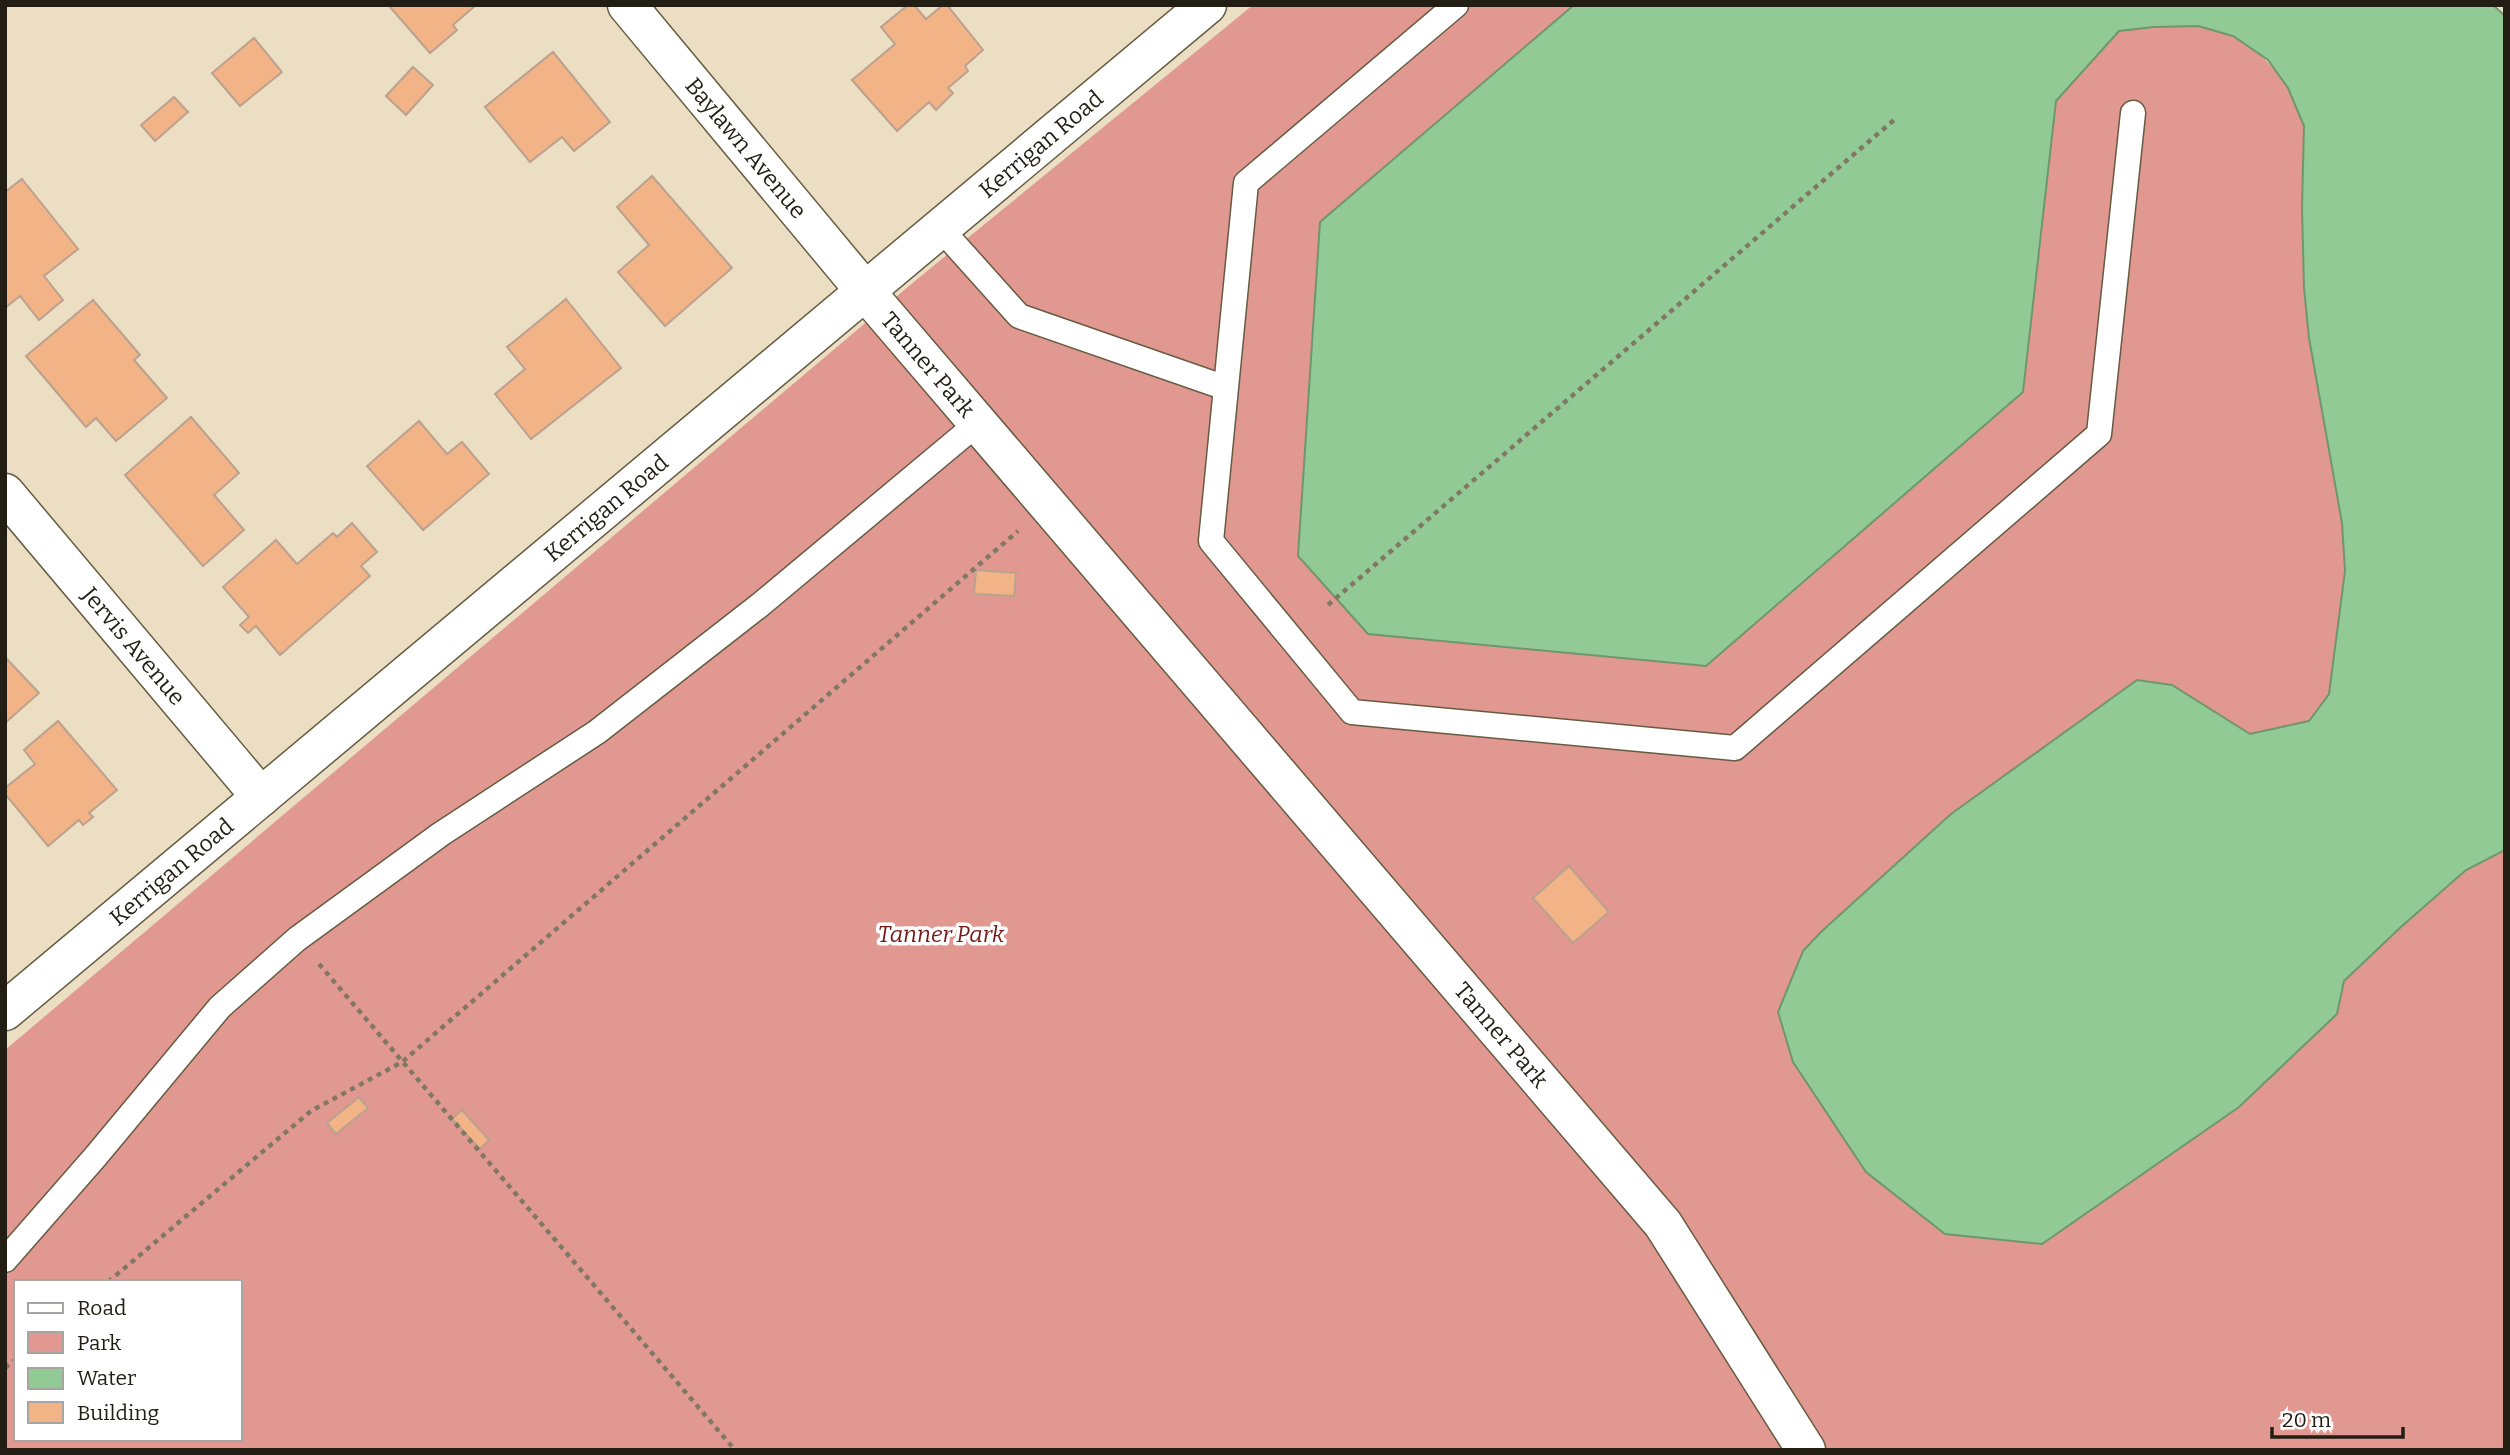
<svg xmlns="http://www.w3.org/2000/svg" width="2510" height="1455" viewBox="0 0 2510 1455" font-family="Bitter,serif">
  <rect width="100%" height="100%" fill="#ebdec2"/>
  <!-- green -->
  <path fill="#e09890" fill-rule="evenodd" d="M1253,5H1574L1320,222L2023,392L2056,101L2119,31C2144,28 2174,22 2199,26C2250,34 2289,75 2303,123C2307,139 2302,185 2302,204C2301,248 2305,293 2309,338L2505,792V1450H5V1050L915,281ZM16,1282H240V1439H16Z"/>
  <!-- water -->
  <path fill="#91ca95" stroke="#70966e" stroke-width="2" d="M1574,5H2493L2505,16V850L2466,870L2402,926L2344,981L2337,1014L2239,1107L2042,1244L1945,1234L1866,1172L1793,1062L1778,1012L1803,951L1822,931L1951,814L2137,680L2172,685L2250,734L2309,721L2329,694L2345,571L2342,523L2309,338L2304,288L2302,208L2304,126L2288,88L2268,60L2233,36L2198,26L2154,27L2119,31L2056,101L2023,392L1706,666L1368,634L1298,556L1320,222Z"/>
  <!-- building -->
  <path fill="#f2b386" stroke="#bba18f" stroke-width="2" d="M393,5H476L453,25L457,30L430,53L390,7Z
    M908,5H914L926,19L943,5H947L983,50L965,66L968,71L948,88L953,93L936,110L929,102L897,131L852,80L895,44L881,27Z
    M254,38L282,72L240,106L212,73Z
    M553,52L610,122L574,151L562,137L530,162L485,107Z
    M413,67L433,85L406,115L386,96Z
    M174,97L188,112L155,141L141,125Z
    M652,176L732,268L665,326L618,272L649,245L617,207Z
    M22,179L78,249L44,276L63,300L39,320L20,296L5,308V192Z
    M566,299L621,368L531,439L495,394L525,369L507,347Z
    M93,300L140,355L134,360L167,398L116,441L96,418L86,427L26,356Z
    M191,417L239,473L214,495L244,530L203,566L125,475Z
    M419,421L447,454L462,442L489,474L423,530L367,466Z
    M352,523L377,552L361,566L370,576L280,655L256,626L248,633L240,625L249,617L223,587L276,540L297,564L333,533L337,537Z
    M976,570L1016,573L1014,596L974,594Z
    M5,657L39,693L5,723Z
    M58,721L117,790L89,813L93,817L83,825L79,820L48,846L5,794V788L35,764L24,750Z
    M1569,866L1609,912L1573,943L1533,898Z
    M359,1097L368,1108L336,1134L327,1123Z
    M462,1110L489,1140L480,1149L452,1119Z"/>
  <g fill="none" stroke-linecap="round" stroke-linejoin="round">
    <!-- service casing -->
    <g stroke="#665b43" stroke-width="27">
      <path id="service" d="M1456,5L1246,183L1211,541L1352,712L1735,748L2099,434L2133,113
        M941,229L1019,316L1226,388
        M5,1260L96,1156L220,1007L297,939L441,834L597,732L760,605L978,423"/>
    </g>
    <!-- minor casing -->
    <g stroke="#665b43" stroke-width="41">
      <g id="minor">
        <path id="s1" d="M627,5L865,291L1663,1224L1806,1450"/>
        <path id="s2" d="M5,493L261,797"/>
        <path id="s3" d="M5,1011L1207,5"/>
      </g>
    </g>
    <!-- path -->
    <path stroke="#807865" stroke-width="4.5" stroke-dasharray="5 5" stroke-linecap="butt" d="M1328,605L1894,120
      M319,964L735,1450
      M108,1282L311,1111L402,1062L1018,531
      M5,1368L16,1359"/>
    <!-- service -->
    <use href="#service" stroke="#fff" stroke-width="24"/>
    <!-- minor -->
    <use href="#minor" stroke="#fff" stroke-width="38"/>
  </g>
  <g text-anchor="middle" dominant-baseline="central" stroke-width="7" stroke-linejoin="round" paint-order="stroke">
    <!-- street labels -->
    <g font-size="23" fill="#221e14" stroke="#fff">
      <text stroke="none"><textPath href="#s3" startOffset="1351">Kerrigan Road</textPath></text>
      <text stroke="none"><textPath href="#s1" startOffset="186">Baylawn Avenue</textPath></text>
      <text stroke="none"><textPath href="#s1" startOffset="469">Tanner Park</textPath></text>
      <text stroke="none"><textPath href="#s3" startOffset="784">Kerrigan Road</textPath></text>
      <text stroke="none"><textPath href="#s2" startOffset="200">Jervis Avenue</textPath></text>
      <text stroke="none"><textPath href="#s3" startOffset="217">Kerrigan Road</textPath></text>
      <text stroke="none"><textPath href="#s1" startOffset="1351">Tanner Park</textPath></text>
    </g>
    <!-- park labels -->
    <g font-size="23" font-style="italic" fill="#741917" stroke="#fff">
      <text x="941" y="934">Tanner Park</text>
    </g>
  </g>
  <!-- border -->
  <rect width="2510" height="1455" fill="none" stroke="#221e14" stroke-width="14"/>
  <!-- legend -->
  <rect x="14" y="1280" width="228" height="161" fill="#ffffff" stroke="#a7a5a1" stroke-width="2"/>
  <rect x="28" y="1303" width="35" height="10" fill="#ffffff" stroke="#a7a5a1" stroke-width="2"/>
  <text x="77" y="1315" font-size="21" fill="#221e14">Road</text>
  <rect x="28" y="1332" width="35" height="21" fill="#e09890" stroke="#a7a5a1" stroke-width="2"/>
  <text x="77" y="1350" font-size="21" fill="#221e14">Park</text>
  <rect x="28" y="1368" width="35" height="21" fill="#91ca95" stroke="#a7a5a1" stroke-width="2"/>
  <text x="77" y="1385" font-size="21" fill="#221e14">Water</text>
  <rect x="28" y="1402" width="35" height="21" fill="#f2b386" stroke="#a7a5a1" stroke-width="2"/>
  <text x="77" y="1420" font-size="21" fill="#221e14">Building</text>
  <!-- scale -->
  <path d="M2272 1427v10h131v-10" fill="none" stroke="#221e14" stroke-width="3.5"/>
  <text x="2282" y="1427" font-size="21" fill="#221e14" stroke="#ffffff" stroke-width="5" paint-order="stroke">20 m</text>
</svg>
